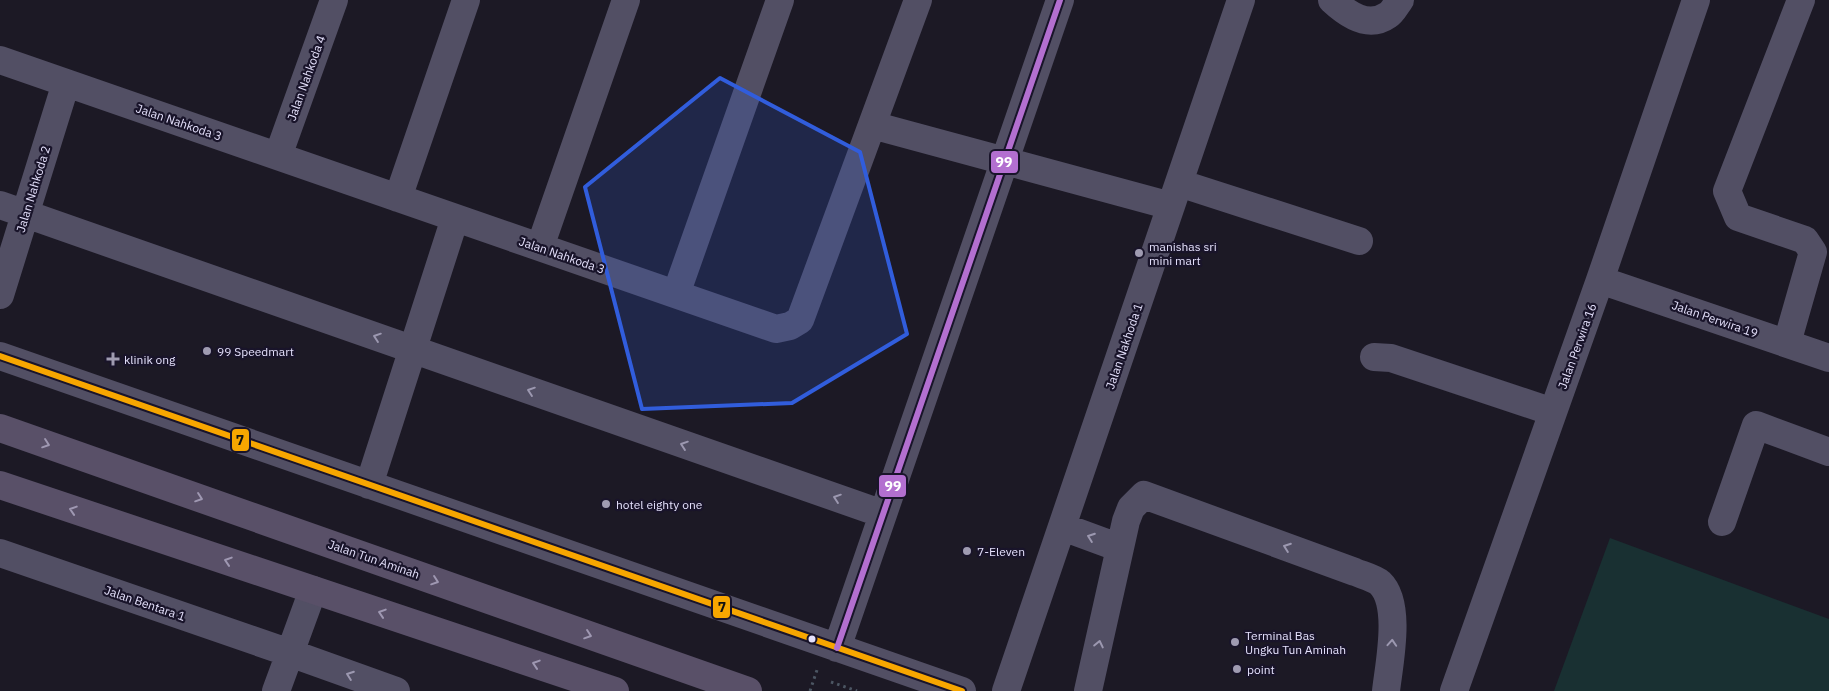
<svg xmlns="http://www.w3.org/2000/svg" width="1829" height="691" viewBox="0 0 1829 691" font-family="'IBM Plex Sans',sans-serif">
  <rect width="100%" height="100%" fill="#1c1925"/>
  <!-- green -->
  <path fill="#193032" d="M1610,538L1829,619V691H1554Z"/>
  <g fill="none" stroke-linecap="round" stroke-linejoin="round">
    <!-- path -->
    <path stroke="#4c5663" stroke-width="3" stroke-dasharray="2.5 4" stroke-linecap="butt" d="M831,682L857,691
      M810,691L817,670"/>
    <!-- minor -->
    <path stroke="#524f64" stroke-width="28" d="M1332,0C1347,14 1368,29 1388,15C1393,12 1396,5 1400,0
      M0,60L776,329L790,326L800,320L918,0
      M872,125L1171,206
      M278,156L334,0
      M1179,183L1359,241
      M398,198L466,0
      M0,205L883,514
      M540,247L626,0
      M1600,280L1829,358
      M676,294L780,0
      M0,295L66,83
      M1787,343L1813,252L1805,240L1738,217L1727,191L1801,0
      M0,356L962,691
      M1374,357L1391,358L1553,412
      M369,485L455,218
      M1722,522L1756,425L1829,452
      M1063,527L1120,548
      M0,553L290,653L313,590
      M837,648L1060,0
      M276,691L290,653L396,691
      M1006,691L1241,0
      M1088,691L1126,521L1131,508L1144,495L1355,572C1362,575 1374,578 1380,583C1402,604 1389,664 1386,691
      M1454,691L1600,280L1696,0"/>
    <!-- major -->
    <path stroke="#595068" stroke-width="28" d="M0,428L748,691
      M0,485L615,691"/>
    <!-- bus-1 casing -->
    <g stroke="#19142a" stroke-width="10">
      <path id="bus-1" d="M0,356L962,691"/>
    </g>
    <!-- bus-2 casing -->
    <g stroke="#19142a" stroke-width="10">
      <path id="bus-2" d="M837,648L1060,0"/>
    </g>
    <!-- bus-1 -->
    <use href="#bus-1" stroke="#f7a600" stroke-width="6"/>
    <!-- bus-2 -->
    <use href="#bus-2" stroke="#b36fd0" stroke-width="6"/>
  </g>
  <!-- one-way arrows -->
  <defs><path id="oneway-chevron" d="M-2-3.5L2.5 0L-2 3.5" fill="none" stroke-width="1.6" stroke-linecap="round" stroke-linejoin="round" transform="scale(1.25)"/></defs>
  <g stroke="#9c98b0">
    <use href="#oneway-chevron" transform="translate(377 337) rotate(-161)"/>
    <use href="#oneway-chevron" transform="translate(531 391) rotate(-161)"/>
    <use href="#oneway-chevron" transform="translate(684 445) rotate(-161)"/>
    <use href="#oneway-chevron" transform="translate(837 498) rotate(-161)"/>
    <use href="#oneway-chevron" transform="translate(1091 537) rotate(-160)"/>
    <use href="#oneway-chevron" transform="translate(1287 547) rotate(-160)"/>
    <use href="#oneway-chevron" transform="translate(1392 643) rotate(-86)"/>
    <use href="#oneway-chevron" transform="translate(1099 644) rotate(-78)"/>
    <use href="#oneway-chevron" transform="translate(350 675) rotate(-160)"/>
  </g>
  <g stroke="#9f98b2">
    <use href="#oneway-chevron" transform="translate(46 444) rotate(19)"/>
    <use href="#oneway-chevron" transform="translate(199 498) rotate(19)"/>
    <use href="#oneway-chevron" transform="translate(73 510) rotate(-162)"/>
    <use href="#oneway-chevron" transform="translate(228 561) rotate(-162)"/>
    <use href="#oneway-chevron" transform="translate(435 581) rotate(19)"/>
    <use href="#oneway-chevron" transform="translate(382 613) rotate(-162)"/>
    <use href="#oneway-chevron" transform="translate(588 635) rotate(19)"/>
    <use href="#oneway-chevron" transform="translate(536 664) rotate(-162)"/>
  </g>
  <!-- marked area -->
  <path fill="#315ddc" fill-opacity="0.2" stroke="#315ddc" stroke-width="4" stroke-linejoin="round" d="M720,78L860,152L907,334L792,403L642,409L585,187Z"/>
  <!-- markers -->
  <g fill="#9f9bb1" stroke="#19142a" stroke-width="2">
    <circle cx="1139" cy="253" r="5"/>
    <circle cx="207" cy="351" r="5"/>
    <path d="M110.5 351.5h5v5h5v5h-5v5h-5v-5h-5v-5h5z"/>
    <circle cx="606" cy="504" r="5"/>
    <circle cx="967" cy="551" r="5"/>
    <circle cx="1235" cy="642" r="5"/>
    <circle cx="1237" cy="669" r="5"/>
  </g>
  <circle fill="#e5e1fc" stroke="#19142a" stroke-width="2" cx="812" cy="639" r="4.5"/>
  <g text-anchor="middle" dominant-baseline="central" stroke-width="4.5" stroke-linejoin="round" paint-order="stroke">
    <!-- street labels -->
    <g font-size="12" fill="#e5e1fc" stroke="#19142a">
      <text transform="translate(306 78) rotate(-70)">Jalan Nahkoda 4</text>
      <text transform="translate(179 122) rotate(19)">Jalan Nahkoda 3</text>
      <text transform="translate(33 189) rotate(-73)">Jalan Nahkoda 2</text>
      <text transform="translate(562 255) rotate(19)">Jalan Nahkoda 3</text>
      <text transform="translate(1715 319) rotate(19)">Jalan Perwira 19</text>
      <text transform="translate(1124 346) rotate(-71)">Jalan Nakhoda 1</text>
      <text transform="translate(1577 346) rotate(-70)">Jalan Perwira 16</text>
      <text transform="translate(374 559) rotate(19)">Jalan Tun Aminah</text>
      <text transform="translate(145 603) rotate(19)">Jalan Bentara 1</text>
    </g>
    <!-- poi labels -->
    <g font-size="12" fill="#e5e1fc" stroke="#19142a" text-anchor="start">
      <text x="1149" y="246">manishas sri<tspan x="1149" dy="14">mini mart</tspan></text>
      <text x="217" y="351">99 Speedmart</text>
      <text x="124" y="359">klinik ong</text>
      <text x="616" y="504">hotel eighty one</text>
      <text x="977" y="551">7-Eleven</text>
      <text x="1245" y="635">Terminal Bas<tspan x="1245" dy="14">Ungku Tun Aminah</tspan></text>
      <text x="1247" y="669">point</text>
    </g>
  </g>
  <g stroke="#19142a" stroke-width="2">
    <rect x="990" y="150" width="29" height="24" rx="5" fill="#b36fd0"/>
    <rect x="231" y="428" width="19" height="24" rx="5" fill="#f7a600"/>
    <rect x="878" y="474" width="29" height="24" rx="5" fill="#b36fd0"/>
    <rect x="712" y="595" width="19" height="24" rx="5" fill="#f7a600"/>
  </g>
  <g font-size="14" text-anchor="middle" font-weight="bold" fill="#fff">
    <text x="1004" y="167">99</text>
    <text x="893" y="491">99</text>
  </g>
  <g font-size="14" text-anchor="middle" font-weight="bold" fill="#111">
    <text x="240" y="445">7</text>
    <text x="722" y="612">7</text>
  </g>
</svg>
